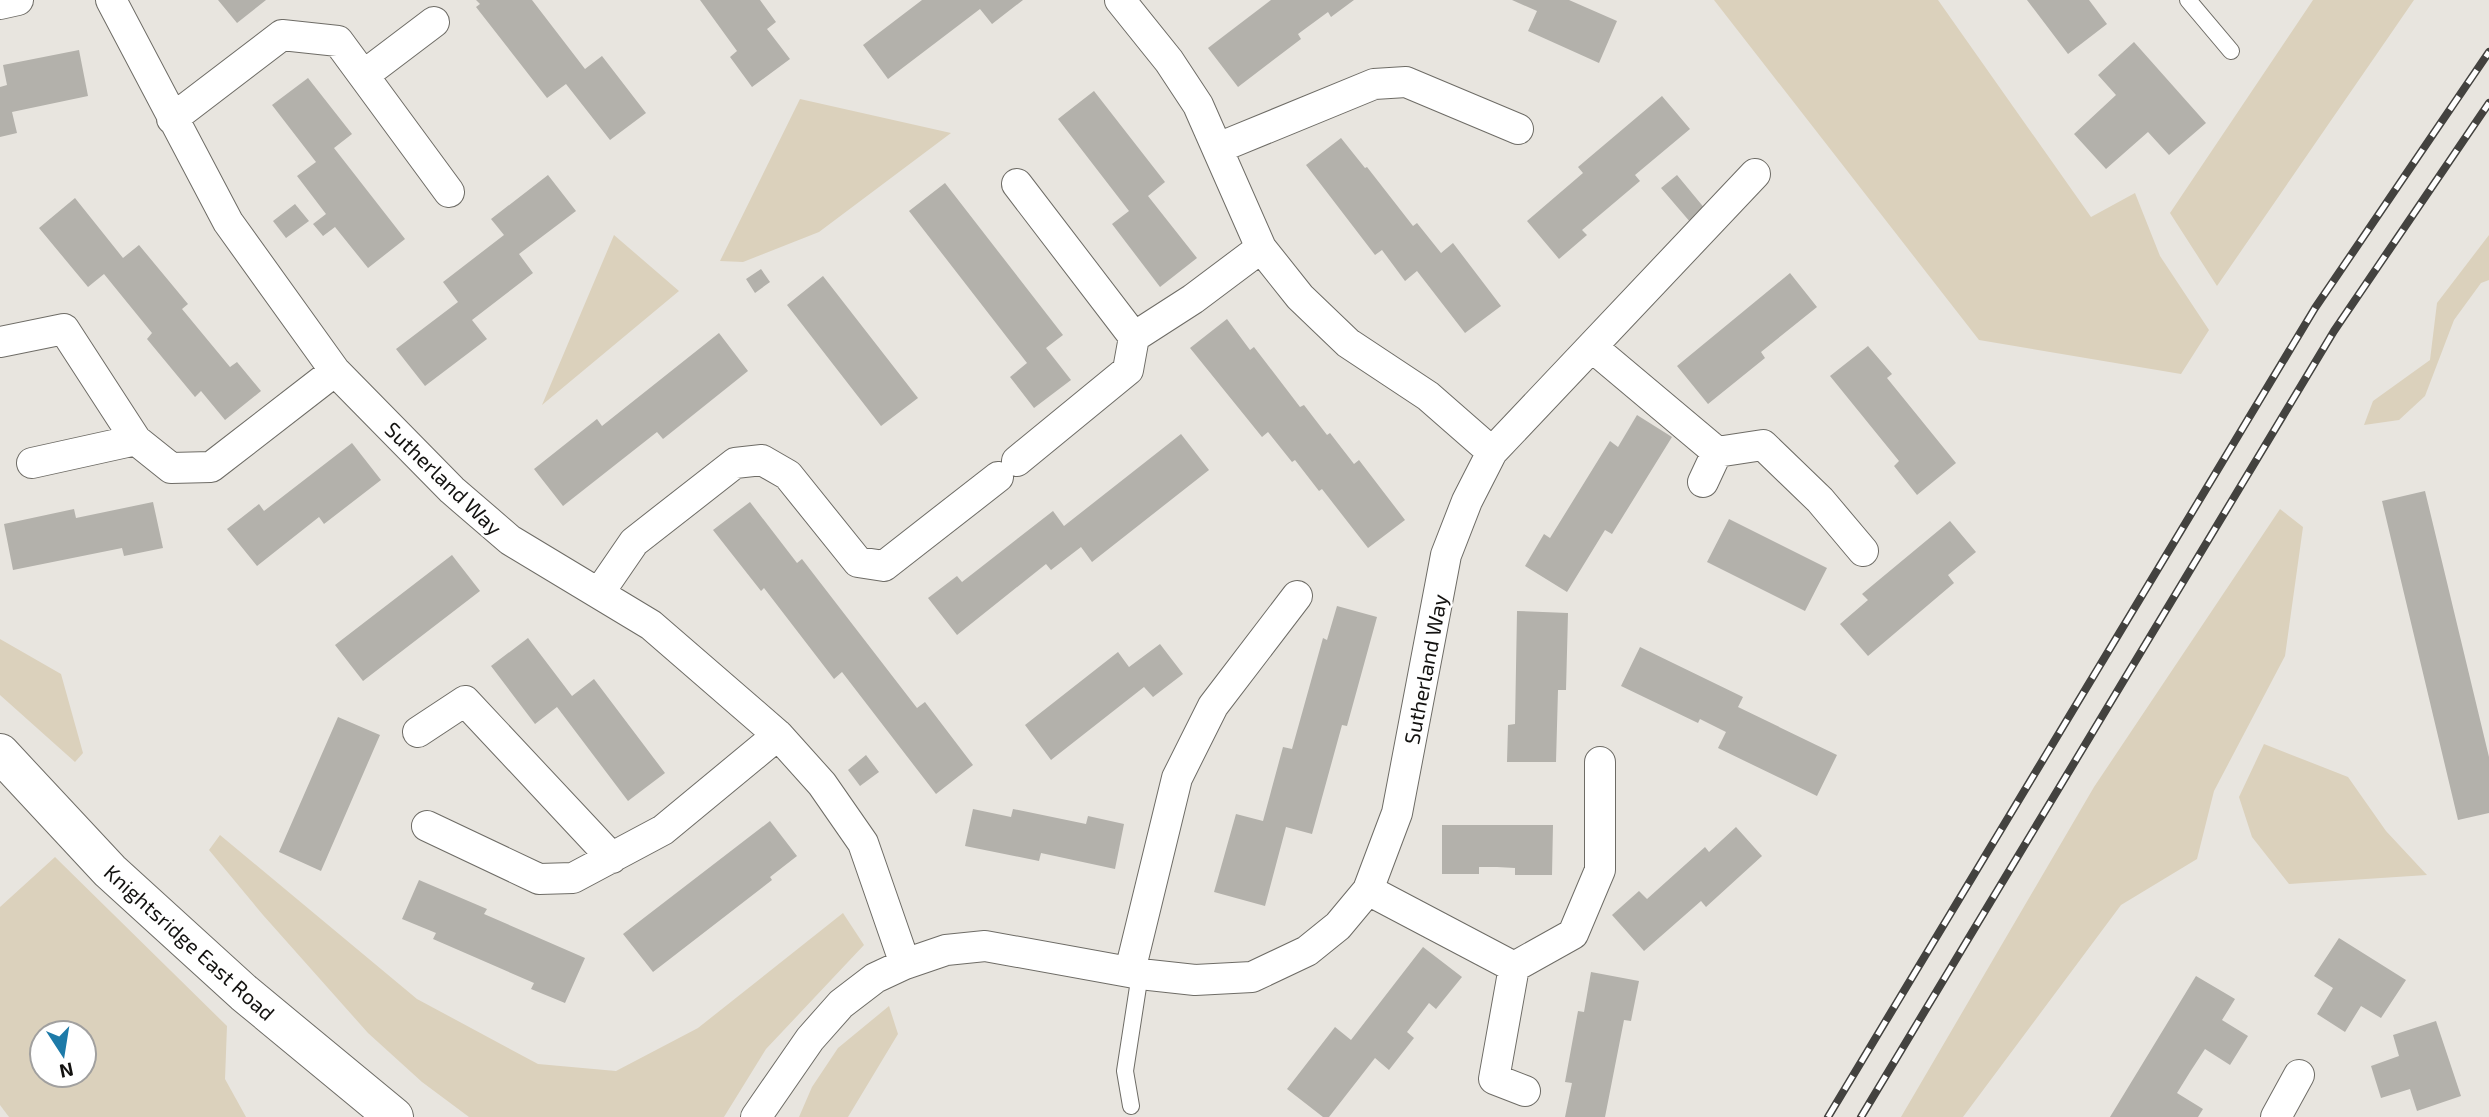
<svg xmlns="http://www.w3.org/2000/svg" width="2489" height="1117" viewBox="0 0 2489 1117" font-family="'Exo 2',sans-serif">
  <rect width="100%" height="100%" fill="#e8e5df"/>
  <!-- green -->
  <path fill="#dbd1bc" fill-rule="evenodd" d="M1714,0H1938L2091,217L2135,193L2160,256L2209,330L2181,374L1979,340Z
    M2313,0H2414L2217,286L2170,213Z
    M800,99L951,133L819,232L743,262L720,261Z
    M614,235L679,291L542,405Z
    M2489,235V280L2481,283L2454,320L2425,396L2399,420L2364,425L2373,401L2430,360L2437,303Z
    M2280,509L2303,527L2285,656L2214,791L2197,859L2121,905L1963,1117H1901L2094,787Z
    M0,639L61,674L83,753L75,762L0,695Z
    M2264,744L2348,777L2386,831L2427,875L2289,884L2252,837L2239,797Z
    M220,835L417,999L538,1064L616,1071L698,1028L843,913L864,945L766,1049L724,1117H469L422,1082L368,1033L263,915L209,850Z
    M55,857L227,1026L225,1079L246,1117H9L0,1105V907ZM42,1033H84V1075H42Z
    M889,1006L898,1034L848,1117H799L812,1087L838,1048Z"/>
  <!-- building -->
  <path fill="#b3b1ab" d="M218,0H266L237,23Z
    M476,0H532L585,69L602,56L646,113L610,140L566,84L547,98L476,7L480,4Z
    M700,0H760L776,22L767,29L790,59L752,87L730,57L737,51Z
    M922,0H1023L992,24L980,9L888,79L863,45Z
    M1271,0H1354L1331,17L1328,12L1298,34L1301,39L1238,87L1208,48Z
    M1512,0H1569L1617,21L1599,63L1528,31L1537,11Z
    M2027,0H2089L2107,24L2068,54Z
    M2134,42L2206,123L2169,155L2148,132L2106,169L2074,134L2116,95L2098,75Z
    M79,50L88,96L12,112L17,133L0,137V87L7,85L3,65Z
    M308,78L352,134L334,148L405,239L368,268L335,227L323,236L313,224L326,214L297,176L316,162L272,105Z
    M1094,91L1165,182L1148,196L1197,258L1160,287L1112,224L1129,211L1058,119Z
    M1662,96L1690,129L1635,175L1640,181L1582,230L1587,235L1559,259L1527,221L1583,173L1578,167Z
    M1341,138L1365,168L1367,167L1413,226L1417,223L1441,253L1453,243L1501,306L1465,333L1417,271L1405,281L1382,250L1375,255L1306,165Z
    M548,175L576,211L519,254L533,273L472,320L487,339L425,386L396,349L458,302L443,282L504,235L491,219Z
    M1677,175L1706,210L1691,223L1661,188Z
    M945,183L1063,335L1046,348L1071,380L1034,408L1010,377L1027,363L909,211Z
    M75,198L123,258L139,245L188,304L182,309L230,367L237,362L261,391L225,420L201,391L195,397L147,339L152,333L104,274L88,287L39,228Z
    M295,204L309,221L286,238L273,221Z
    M761,269L770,282L755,293L746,279Z
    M1790,273L1817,307L1761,352L1765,358L1708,404L1677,366Z
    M823,276L918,398L881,426L787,305Z
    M1227,319L1250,350L1254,347L1300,407L1304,405L1327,435L1330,433L1354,464L1359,460L1405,520L1368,548L1322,489L1319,491L1295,460L1292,462L1268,432L1262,437L1190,348Z
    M719,333L748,371L663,439L657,432L563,506L534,469L597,419L602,426Z
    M1868,346L1892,374L1887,378L1956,463L1917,495L1894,466L1899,461L1830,376Z
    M1637,415L1672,437L1612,534L1605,530L1567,592L1525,566L1544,534L1550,538L1610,441L1618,447Z
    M1181,434L1209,470L1092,562L1081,547L1051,570L1046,564L957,635L928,598L957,576L962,582L1053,511L1064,526Z
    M352,443L381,480L324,524L319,517L257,566L227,529L259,504L264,511Z
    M2425,491L2489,757V813L2458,820L2382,501Z
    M153,502L163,548L124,556L122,548L13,570L4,524L74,509L76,518Z
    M750,502L797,563L802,559L917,708L925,702L973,765L936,794L842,672L834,679L764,588L761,591L713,530Z
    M1729,519L1827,568L1805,611L1707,562Z
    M1950,521L1976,552L1948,575L1954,583L1868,656L1840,624L1868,600L1862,594Z
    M452,555L480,591L363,681L335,645Z
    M1337,606L1377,617L1347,726L1342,725L1312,834L1286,827L1265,906L1214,892L1236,814L1263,821L1283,747L1292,749L1323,638L1327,640Z
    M1517,611L1568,613L1566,690H1558L1556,762H1507L1508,725L1515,724Z
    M528,638L572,696L594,679L665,773L628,801L557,707L535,724L491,666Z
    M1160,644L1183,674L1153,697L1144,687L1051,760L1025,725L1118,652L1129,667Z
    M1640,647L1743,697L1738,707L1837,755L1817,796L1718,748L1726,732L1700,719L1698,723L1621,686Z
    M338,717L380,735L321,871L279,852Z
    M866,755L879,772L860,786L848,770Z
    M973,809L1011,817L1013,809L1086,824L1088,816L1124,824L1115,869L1041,853L1039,861L965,846Z
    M770,821L797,856L770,877L772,880L653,972L623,934Z
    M1442,825H1553L1552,875H1515V868L1497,867H1479V874H1442Z
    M1736,827L1762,856L1706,907L1701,901L1644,951L1612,915L1639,891L1647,899L1705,847L1709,852Z
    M419,880L487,909L484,914L585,958L565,1003L531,989L534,983L433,939L436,933L402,919Z
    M2339,938L2406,980L2381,1018L2361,1006L2345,1032L2317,1014L2333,988L2314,976Z
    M1423,947L1462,977L1436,1009L1429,1003L1407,1032L1414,1038L1389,1070L1375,1058L1329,1117H1323L1287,1089L1335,1027L1351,1040Z
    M1591,972L1639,981L1631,1021L1624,1020L1605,1117H1565L1572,1083L1565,1082L1578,1011L1584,1012Z
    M2196,976L2235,999L2222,1020L2248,1036L2230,1065L2205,1049L2190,1072L2177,1093L2203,1109L2198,1117H2110Z
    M2436,1021L2461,1096L2417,1111L2410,1089L2381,1098L2371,1066L2399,1056L2393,1035Z"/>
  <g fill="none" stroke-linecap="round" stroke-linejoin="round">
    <!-- service casing -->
    <g stroke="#6e6c66" stroke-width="18">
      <path id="service" d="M2188,0L2231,51
        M1131,1106L1125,1071L1140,974"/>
    </g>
    <!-- minor casing -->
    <g stroke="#6e6c66" stroke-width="32">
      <path id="minor" d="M111,0L228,222L335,371L452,490L510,540L651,625L778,735L822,784L863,843L905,964
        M1120,0L1169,61L1198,105L1261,248L1300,297L1348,343L1428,396L1492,452
        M0,4L18,0
        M364,75L434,22
        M172,119L282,35L338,41L449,192
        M1218,148L1374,84L1406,82L1518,129
        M1017,184L1134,337
        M0,342L64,329L136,440
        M1592,347L1717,452L1763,445L1820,500L1863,551
        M1017,461L1128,370L1134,337L1193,299L1261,248
        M32,463L136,440L171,468L211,467L335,371
        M1703,482L1717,452
        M599,593L634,542L735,463L762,460L788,475L858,562L884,566L998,477
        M418,732L465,701L612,858
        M427,826L539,879L573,878L663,830L778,735
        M1368,890L1514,967
        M1130,971L1177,778L1213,706L1297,596
        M1525,1091L1494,1079L1514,967L1573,934L1600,870V762
        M756,1117L810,1039L841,1004L875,978L905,964L946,950L985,946L1140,974L1195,980L1252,977L1307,951L1338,926L1368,890L1397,813L1446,555L1467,501L1492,452L1755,174
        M2276,1117L2299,1075"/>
    </g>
    <!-- tertiary casing -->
    <g stroke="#6e6c66" stroke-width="40">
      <path id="tertiary" d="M0,753L110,871L244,993L394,1117"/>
    </g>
    <!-- service -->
    <use href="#service" stroke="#fff" stroke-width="16"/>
    <!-- minor -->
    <use href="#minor" stroke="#fff" stroke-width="30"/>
    <!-- tertiary -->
    <use href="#tertiary" stroke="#fff" stroke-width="38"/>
    <!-- rail casing -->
    <g stroke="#43423f" stroke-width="8">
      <path id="rail" d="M1828,1117L2315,308L2489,52
        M1861,1117L2334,331L2489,103"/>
    </g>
    <!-- rail -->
    <use href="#rail" stroke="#fff" stroke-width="5" stroke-dasharray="16" stroke-linecap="butt"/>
  </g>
  <g text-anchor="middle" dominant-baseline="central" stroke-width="5" stroke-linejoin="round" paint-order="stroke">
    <!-- street labels -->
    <g font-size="21" fill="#131210" stroke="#fff">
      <text transform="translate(444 478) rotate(44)">Sutherland Way</text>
      <text transform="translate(1425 669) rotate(-79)">Sutherland Way</text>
      <text transform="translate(190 942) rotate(42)">Knightsridge East Road</text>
    </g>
  </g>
  <!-- north arrow -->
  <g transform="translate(63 1054) rotate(168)"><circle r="33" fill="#ffffff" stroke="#a1a09f" stroke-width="2"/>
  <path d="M0-5L12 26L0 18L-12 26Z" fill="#1d7aa8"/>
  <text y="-10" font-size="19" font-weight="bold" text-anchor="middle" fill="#131210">N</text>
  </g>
</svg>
